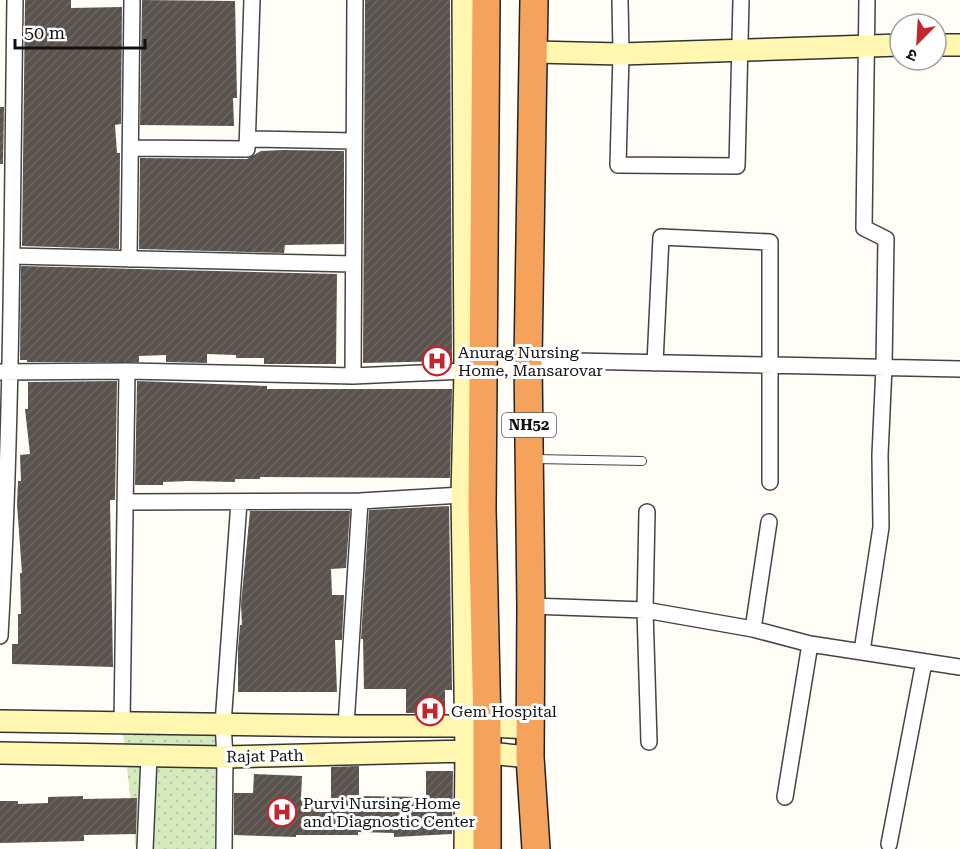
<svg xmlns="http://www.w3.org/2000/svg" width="960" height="849" viewBox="0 0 960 849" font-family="'Roboto Serif','Noto Sans Devanagari',serif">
  <defs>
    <pattern id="park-dots" width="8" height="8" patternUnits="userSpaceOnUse" patternTransform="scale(1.5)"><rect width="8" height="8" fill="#d5ebbd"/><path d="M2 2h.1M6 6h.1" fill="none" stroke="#b6c8a1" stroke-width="1.8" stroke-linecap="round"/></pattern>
    <pattern id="building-hatch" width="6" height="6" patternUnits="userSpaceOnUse" patternTransform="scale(1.5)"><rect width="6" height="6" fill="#5a524d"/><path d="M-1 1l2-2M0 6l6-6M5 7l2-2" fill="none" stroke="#6d6662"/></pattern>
  </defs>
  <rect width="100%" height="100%" fill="#fffdf5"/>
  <!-- park -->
  <path fill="url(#park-dots)" d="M122,723L234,725L224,849H136Z"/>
  <!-- building -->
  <path fill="url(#building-hatch)" d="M25,0H71V8L122,7L121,124L115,125L117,153H120L119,249L22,246Z
    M142,0L235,1L237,98H233L234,126L140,125Z
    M365,0H450L452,361L363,363Z
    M0,107H4L3,164H0Z
    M283,150L344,151V244L285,245L284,253L139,249L140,158L247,159L261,151Z
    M21,266L337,274L336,364H264V358H236V355L207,354V363L166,362V355L139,356V362H27V360H20Z
    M117,381L115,500H110L113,667L12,664V644H18V614H21L20,573H22L17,504L18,481H21L20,455L30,454L25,409H28V382Z
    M137,381L267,386V389H452L450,478L260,477V479H235V482L188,481L163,482V485H135Z
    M449,506L452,690H445V713H406V689H364L363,639H361L369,510Z
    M250,511H350L346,568L331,569L332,595H344L342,640H335L337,692H238V649L240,625H242L241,604Z
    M359,766V796L426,797V771H453L452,834L394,837V833L358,832V835H296V837L234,835V793H253L254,774L302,776L301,798H331V767Z
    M83,796V799L137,798L136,834L84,835V841L0,843V801H18V804L48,803V797Z"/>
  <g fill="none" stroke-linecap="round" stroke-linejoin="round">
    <!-- lane casing -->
    <g stroke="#444" stroke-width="10">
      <path id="lane" d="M535,459L642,461"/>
    </g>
    <!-- street casing -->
    <g stroke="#444" stroke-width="18">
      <path id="street" d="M620,0L621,54L618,165L737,166L741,0
        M248,139L354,141
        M131,148L247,149L252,0
        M12,256L353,264
        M129,259L132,0
        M528,360L960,369
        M655,363L661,237L770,242V482
        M0,372L127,371L353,376L465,371
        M353,376L355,0
        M125,502L360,501L462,495
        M647,512L645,610L649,742
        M531,606L645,610L753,629L810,644L960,667
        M753,629L769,522
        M0,636C12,425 12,212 15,0
        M862,651L881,527L880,455L884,367L886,239L864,228L867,0
        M122,723L127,371
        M346,726L360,501
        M785,797L810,644
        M889,844L924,662
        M145,849L149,757
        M224,849L225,757L223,724L239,502"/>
    </g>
    <!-- secondary casing -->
    <g stroke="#333" stroke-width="24">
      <path id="secondary" d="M463,0L465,371L462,495L466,751L465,849
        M936,45H960
        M534,52L621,54L900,45
        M0,721L346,726H487L530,728
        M0,753L225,757L466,751L530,757"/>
    </g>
    <!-- highway casing -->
    <g stroke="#222" stroke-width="30">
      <path id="highway" d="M486,0L482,509L487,726V849
        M534,0L528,360L531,606L530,757L536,849"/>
    </g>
    <!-- lane -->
    <use href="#lane" stroke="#fff" stroke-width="8"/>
    <!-- street -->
    <use href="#street" stroke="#fff" stroke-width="15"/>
    <!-- secondary -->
    <use href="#secondary" stroke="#fff6b0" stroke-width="21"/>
    <!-- highway -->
    <use href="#highway" stroke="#f5a25d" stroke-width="27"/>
  </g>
  <!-- icons -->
  <defs>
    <g id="hospital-ring" transform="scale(1.5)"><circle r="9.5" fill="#fff" stroke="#c4262e" stroke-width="1.5"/><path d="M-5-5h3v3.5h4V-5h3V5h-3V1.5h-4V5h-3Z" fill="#c4262e"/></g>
  </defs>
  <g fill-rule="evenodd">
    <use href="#hospital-ring" x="437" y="361"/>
    <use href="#hospital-ring" x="430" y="711"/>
    <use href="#hospital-ring" x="282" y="812"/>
  </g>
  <g text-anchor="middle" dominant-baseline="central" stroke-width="6" stroke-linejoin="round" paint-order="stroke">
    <!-- shield labels -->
    <rect fill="#fff" stroke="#585858" stroke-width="1.5" x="502" y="413" width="54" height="24" rx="4.5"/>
    <g font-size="15" font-weight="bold" fill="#111">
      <text x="529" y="425">NH52</text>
    </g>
    <!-- poi labels -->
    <g font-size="16" fill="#111" stroke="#fff" text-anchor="start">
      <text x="458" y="352">Anurag Nursing<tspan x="458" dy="18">Home, Mansarovar</tspan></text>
      <text x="451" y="711">Gem Hospital</text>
      <text x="303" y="803">Purvi Nursing Home<tspan x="303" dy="18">and Diagnostic Center</tspan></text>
    </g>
    <!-- street labels -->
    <g font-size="16" fill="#111" stroke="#fff">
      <text transform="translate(265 756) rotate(-1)">Rajat Path</text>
    </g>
  </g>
  <!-- north arrow -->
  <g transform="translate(918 42) rotate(204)"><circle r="28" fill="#ffffff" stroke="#a0a0a0" stroke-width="1.5"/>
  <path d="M0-4.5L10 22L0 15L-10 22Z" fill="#c4262e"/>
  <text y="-9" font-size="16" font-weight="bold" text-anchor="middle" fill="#111111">उ</text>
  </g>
  <!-- scale -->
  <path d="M15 39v9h130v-9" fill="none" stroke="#111111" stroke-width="3"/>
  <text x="24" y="39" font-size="18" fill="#111111" stroke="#ffffff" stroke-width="4.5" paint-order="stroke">50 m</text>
</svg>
